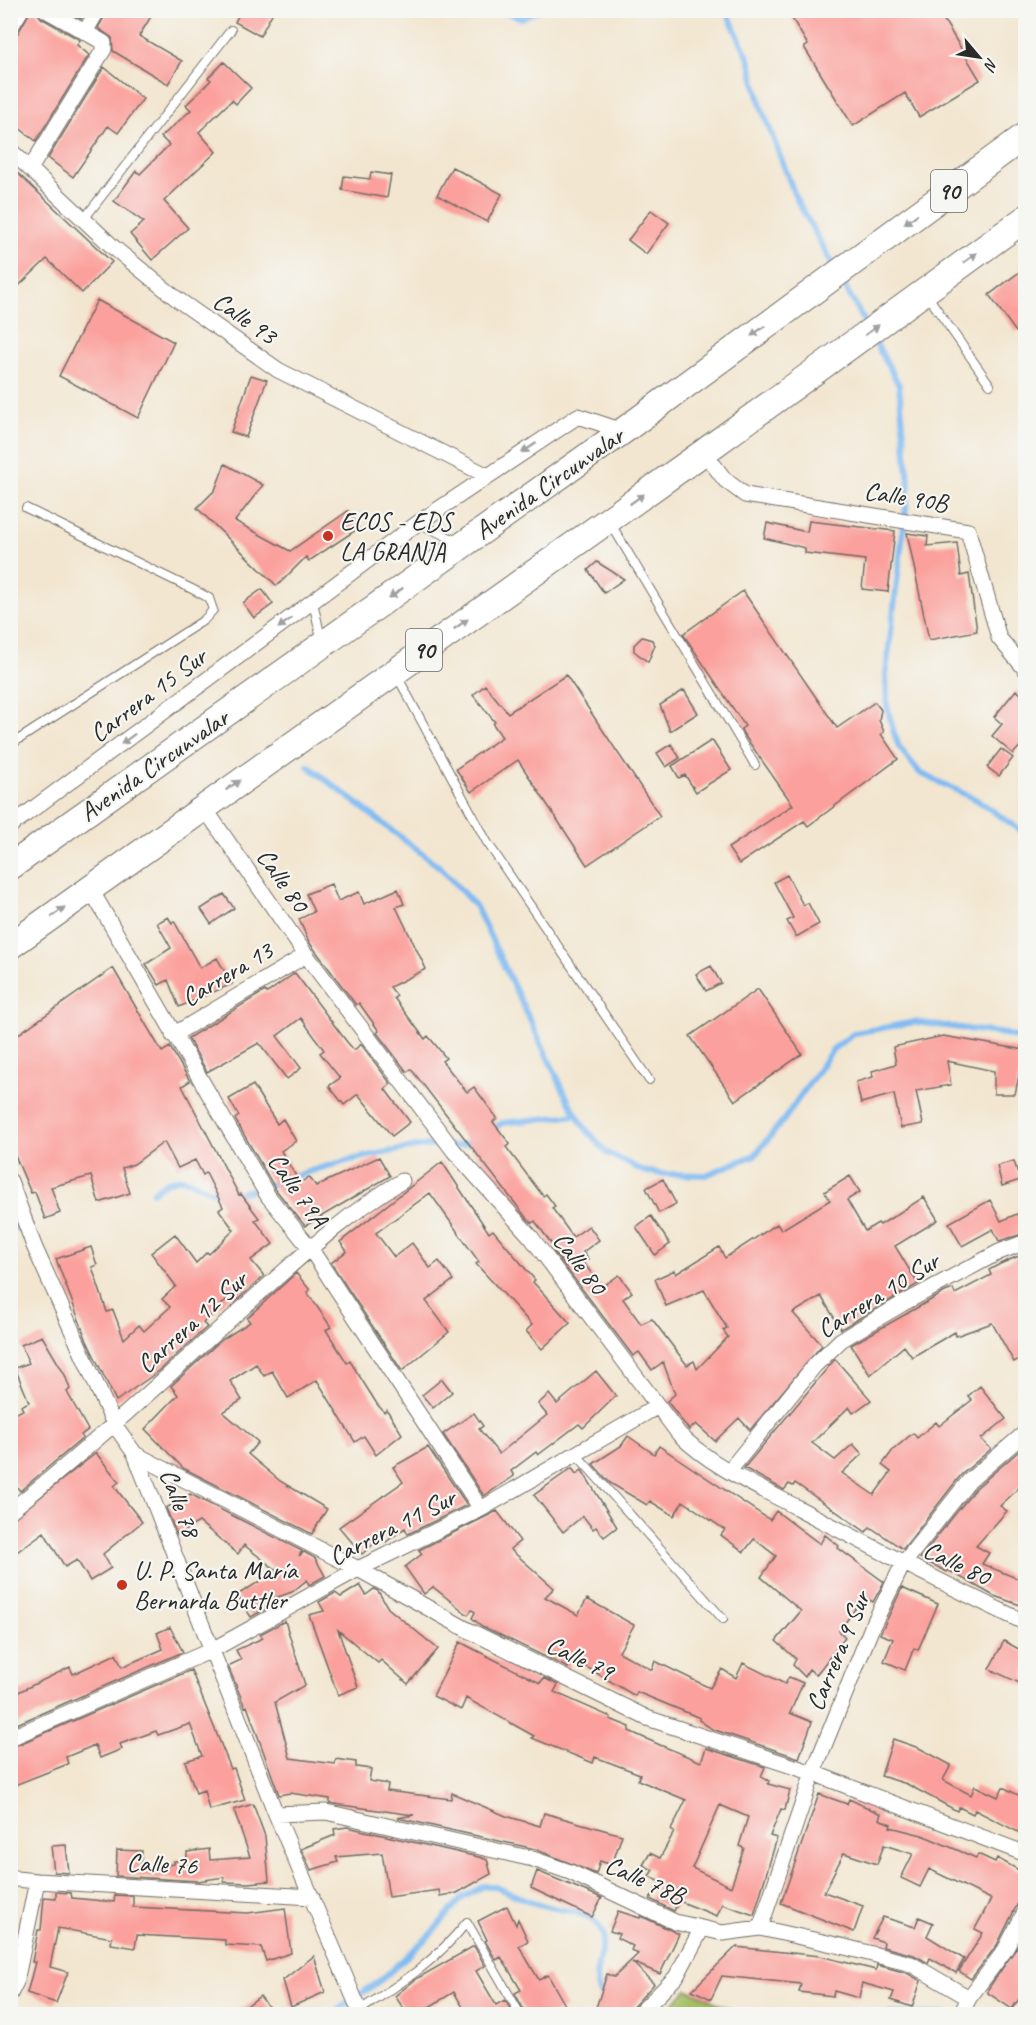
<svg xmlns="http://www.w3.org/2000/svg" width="1036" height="2025" viewBox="0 0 1036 2025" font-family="Caveat,sans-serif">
  <rect width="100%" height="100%" fill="#f6f6f2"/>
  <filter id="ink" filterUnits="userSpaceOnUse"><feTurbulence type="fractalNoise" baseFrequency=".0167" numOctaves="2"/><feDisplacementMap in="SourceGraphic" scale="12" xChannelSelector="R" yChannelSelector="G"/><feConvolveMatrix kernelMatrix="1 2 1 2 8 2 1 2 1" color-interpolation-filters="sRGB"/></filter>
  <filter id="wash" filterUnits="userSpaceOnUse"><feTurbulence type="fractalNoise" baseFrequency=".008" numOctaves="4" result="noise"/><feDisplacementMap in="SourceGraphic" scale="24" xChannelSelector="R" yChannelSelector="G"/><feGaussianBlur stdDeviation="1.35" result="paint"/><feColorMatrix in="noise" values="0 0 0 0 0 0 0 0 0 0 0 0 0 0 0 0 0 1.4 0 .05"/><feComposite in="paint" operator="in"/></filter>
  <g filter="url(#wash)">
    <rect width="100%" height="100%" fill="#f2e6d0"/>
    <!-- green -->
    <path fill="#a5be64" stroke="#687448" stroke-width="1.5" d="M687,1989L739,2013L821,2014H662Z"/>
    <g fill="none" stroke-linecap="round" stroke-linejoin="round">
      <!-- stream -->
      <path stroke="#80bbf2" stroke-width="6" d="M499,10L521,18L539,10
        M726,10L749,59L761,106L796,198L835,269
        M840,278L867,326
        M873,338L899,385L909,483L886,673L887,706L893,730L899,747L920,773L977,800L1026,834
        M308,766L441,868L476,907L569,1102L585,1128L607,1153L643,1171L661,1174L706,1175L755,1155L785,1118L833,1049L855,1033L915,1022L1005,1034L1026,1040
        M490,1131L502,1123L577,1115
        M288,1179C330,1163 378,1153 423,1146C443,1143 456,1151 476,1139
        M153,1192C188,1163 190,1190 222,1193C241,1195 261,1188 279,1182
        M10,1230L16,1228
        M332,2014L382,1979L430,1935L462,1898L484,1886H494C509,1893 525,1900 542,1905C566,1913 594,1908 604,1937C602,1958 587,1982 605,2000
        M890,2014H999"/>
    </g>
    <g id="blocks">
      <!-- building -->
      <path fill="#fba09c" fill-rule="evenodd" d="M31,10H36L41,18L80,40L77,45L89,55L36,141L10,121V38L18,33Z
        M67,10H86L81,19Z
        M108,10H155L139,36L182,61L168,84L113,51L112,38L98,28Z
        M241,10H274L260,36L235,22Z
        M787,10H938L980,80L919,117L905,93L853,126L804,47L808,45Z
        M224,62L251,88L236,104L232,100L199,132L216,152L164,201L188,228L152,260L130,234L144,222L114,201L136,171L140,174L169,145L161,137L191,110L186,105L211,80L208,78Z
        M104,67L143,99L118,133L108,126L73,177L48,158Z
        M10,166L112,262L82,293L47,259L10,294Z
        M452,167L502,194L487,222L437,195Z
        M371,172L391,175L387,198L342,190L344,176L370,179Z
        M651,210L669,223L646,254L628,240Z
        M1026,267V325L1016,332L989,295Z
        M97,300L174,342L138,418L59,376Z
        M251,375L267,380L246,437L231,432Z
        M225,464L263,485L235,521L290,551L348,511L359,528L309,561L306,557L277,586L197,508L215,490Z
        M809,521L895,531L888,592L862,589L865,560L805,553V548L764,538L767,523L807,532Z
        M907,533L928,536L927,546L957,543L961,576L969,574L977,631L929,640Z
        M597,562L624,579L604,593L588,570Z
        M262,589L273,604L254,618L243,603Z
        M743,591L837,728L875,702L881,710L879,720L884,732L881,734L898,759L808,826L804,821L739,864L728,848L793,805L742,732L741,729L745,726L683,634Z
        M642,637L652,640L655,645L648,662L634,651V645Z
        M566,675L660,816L587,865L518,760L471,792L456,769L502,737L493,724L495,722L473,695L485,685L508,713Z
        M684,690L698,713L670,731L660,705Z
        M1016,690L1026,698V740L1013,754L992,736L1002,724L994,717Z
        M712,740L731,770L696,792L685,775L679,778L672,766Z
        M671,744L680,758L666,767L657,753Z
        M1001,749L1013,758L999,776L987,767Z
        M787,875L803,905L808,903L819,924L796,937L787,921L793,918L774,882Z
        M331,884L338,901L359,892L364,904L398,889L404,904L396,907L426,969L390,987L397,996L394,998L425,1039L428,1036L434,1043L446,1058L442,1061L467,1092L474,1087L497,1118L493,1122L510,1144L506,1147L543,1196L546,1194L555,1206L552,1208L573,1237L589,1226L599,1240L583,1252L588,1259L583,1262L602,1287L619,1275L632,1292L623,1299L641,1324L652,1319L687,1365L694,1361L697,1369L728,1337L723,1330L727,1328L704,1290L666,1306L655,1279L675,1270L676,1274L719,1247L725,1258L777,1224L781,1230L830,1200L824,1192L850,1176L860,1192L847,1200L865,1231L878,1223L880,1225L924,1197L938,1220L895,1246L918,1284L841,1329L821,1296L793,1313L822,1345L750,1430L739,1418L715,1441L696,1424L689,1430L667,1401L675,1394L663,1362L652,1370L639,1352L633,1356L554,1252L556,1250L535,1221L532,1223L525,1216L411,1069L407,1072L377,1033L379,1031L359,1003L356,1005L309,942L299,919L314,912L306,894Z
        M224,894L234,908L211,924L201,909Z
        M168,917L172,923L174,921L200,968L217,958L232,984L179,1007L168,980L159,985L146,964L171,948L157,923Z
        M711,966L721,983L706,991L696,974Z
        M113,968L162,1052L170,1047L190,1081L182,1086L239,1195L241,1194L259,1218L255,1220L273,1244L251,1260L264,1276L235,1302L230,1296L203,1323L207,1327L159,1371L116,1401L87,1341L56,1259L91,1247L97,1265L92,1267L107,1312L113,1310L124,1339L139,1325L144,1331L170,1307L162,1299L176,1286L151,1253L175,1234L196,1263L207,1252L209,1254L234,1230L219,1210L223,1207L206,1173L203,1175L195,1160L178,1168L164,1142L134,1164L122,1168L130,1193L99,1203L91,1176L51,1187L60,1213L45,1219L35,1192L31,1193L10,1144V1040Z
        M295,973L347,1042L354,1050L361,1044L391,1084L385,1089L410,1122L392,1136L358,1094L344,1105L329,1086L340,1078L320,1053L324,1050L301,1018L277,1036L301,1068L287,1079L259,1043L207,1072L188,1038L265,991L267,993Z
        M758,989L802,1054L735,1101L690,1036Z
        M943,1036L1025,1050L1015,1094H994V1071L947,1061L951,1085L916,1091L923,1124L901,1128L894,1094L861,1103L856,1082L873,1077L872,1071L896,1064L893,1047Z
        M253,1085L277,1124L283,1119L296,1141L281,1151L300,1183L309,1177L316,1186L379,1157L390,1176L305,1226L276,1190L235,1119L239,1116L229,1099Z
        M1014,1161L1020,1180L1002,1186L997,1166Z
        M442,1162L489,1233L493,1230L535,1280L533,1282L570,1323L542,1349L526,1331L532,1325L476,1264L479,1262L430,1193L376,1233L394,1257L412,1243L430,1268L439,1261L453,1280L426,1301L449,1332L402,1371L331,1263L347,1251L340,1242Z
        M663,1179L676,1204L659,1213L646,1188Z
        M990,1200L1001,1221L1026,1210V1233L999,1241L993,1229L962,1246L949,1223Z
        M651,1216L670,1244L655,1255L636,1227Z
        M1026,1253V1355L1014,1362L992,1323L956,1336L955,1332L912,1357L904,1346L870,1375L851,1345L945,1292L953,1289L955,1294L991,1275L989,1270L1000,1264Z
        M296,1273L310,1290L307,1292L331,1327L326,1330L347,1363L350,1361L377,1404L384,1412L387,1410L402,1434L376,1455L364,1436L355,1442L317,1380L288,1398L272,1371L264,1376L256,1364L230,1381L242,1400L223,1412L258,1442L248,1454L280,1481L327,1509L312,1534L183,1468L145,1429L178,1395L171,1386L220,1341L250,1322L247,1318Z
        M42,1336L65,1375L70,1389L67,1392L88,1430L81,1435L83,1438L20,1491L10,1478V1416L23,1410L21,1406L29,1402L15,1368L29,1363L21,1345Z
        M835,1359L871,1400L853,1413L849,1407L812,1443L835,1460L853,1444L862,1454L842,1473L874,1495L891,1472L882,1465L893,1450L913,1433L917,1438L936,1422L939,1426L972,1400L968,1396L980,1386L1006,1419L981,1439L991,1449L961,1475L903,1549L870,1527L866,1532L795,1483L793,1486L789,1484L784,1490L744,1468Z
        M596,1371L616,1396L583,1428L579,1424L538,1455L536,1452L511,1471L514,1476L484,1496L443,1434L474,1413L483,1426L479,1429L499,1454L547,1415L538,1404L549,1394L557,1404Z
        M442,1379L452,1392L433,1408L422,1395Z
        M628,1436L654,1454L659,1446L770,1520L776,1511L820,1544L825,1535L839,1546L838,1548L884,1582L873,1602L864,1597L839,1631L845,1637L816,1675L809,1669L805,1677L793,1665L796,1659L776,1641L801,1611L761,1577L776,1556L754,1539L744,1552L721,1535L725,1530L683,1501L674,1516L650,1501L647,1505L610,1483L593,1464L621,1446Z
        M1026,1445V1481L1000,1506L1007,1511L976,1546L989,1553L982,1564L1026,1582V1607L994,1596L948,1570L947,1572L920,1558L976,1488Z
        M428,1447L467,1505L408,1534L405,1528L386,1542L382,1537L362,1554L339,1527L403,1482L393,1467Z
        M96,1453L119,1482L114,1486L142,1522L103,1554L111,1568L90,1581L77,1560L65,1567L44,1532L10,1557V1521Z
        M572,1468L576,1474L582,1470L617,1527L604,1537L596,1527L593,1529L583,1516L563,1532L534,1495Z
        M190,1494L302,1551L299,1556L304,1552L315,1558L325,1576L309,1585L307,1580L292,1592L278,1597L280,1601L251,1617L237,1595L277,1571L244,1545L238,1554L199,1522L177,1535L166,1508Z
        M497,1511L520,1541L510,1549L554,1588L545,1597L578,1615L587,1599L634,1625L619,1652L652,1670L655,1661L710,1688L722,1669L736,1678L743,1663L785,1684L789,1677L803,1683L790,1713L812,1722L799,1758L712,1729L699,1720L700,1718L637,1692L635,1696L573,1659L568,1668L482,1626L472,1618L475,1612L472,1610L468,1615L433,1587L424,1594L405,1567L422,1554L419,1550Z
        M360,1585L366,1595L374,1589L378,1591L388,1608L438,1649L408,1684L381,1660L378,1663L338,1630L358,1687L338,1695L309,1615L324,1611L319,1602L335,1593L341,1597Z
        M902,1588L938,1604L918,1650L914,1648L905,1670L884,1661L893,1639L880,1634Z
        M285,1621L305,1685L275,1702L290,1758L335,1764L336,1759L356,1762V1767L371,1769L369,1781L388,1784L387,1791L451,1799L452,1793L506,1816L540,1826L544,1813L622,1835L612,1865L600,1861L596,1874L535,1849L398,1818L414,1815L341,1805L330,1803V1799L290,1793L279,1795L247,1706L245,1707L228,1666L241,1660L236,1650L263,1638L260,1634Z
        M170,1627L183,1652L10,1727V1696L70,1667L73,1674L116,1654L122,1667L163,1649L157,1633Z
        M1004,1641L1026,1653V1686L989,1669Z
        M460,1642L540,1683L544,1678L558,1685L554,1692L611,1717L610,1719L630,1727L629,1731L660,1745L701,1762L706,1748L765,1767L761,1777L769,1781L768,1784L790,1790L785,1810L781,1809L770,1836L777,1838L754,1915L722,1904L717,1916L679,1901L674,1911L650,1899L660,1882L649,1876L653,1870L643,1865L650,1853L660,1858L674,1832L671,1830L686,1800L638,1780L640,1774L595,1757L593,1763L532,1738L534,1736L466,1698L461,1710L433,1696ZM720,1805L748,1817L739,1846L744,1848L731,1887L692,1868Z
        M191,1670L231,1769L234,1768L245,1800L209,1810L204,1790L196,1793L185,1761L202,1756L190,1724L158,1735L156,1731L120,1744L122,1749L100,1758L95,1745L66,1757L68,1764L10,1787V1748Z
        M893,1739L919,1748L951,1765L943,1780L971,1795L975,1786L998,1797L1003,1787L1026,1799V1836L975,1810L973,1814L959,1807L957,1811L907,1784L881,1776Z
        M819,1794L847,1804L849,1799L881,1814L879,1819L891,1824L890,1827L922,1835L976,1858L978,1854L995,1862L997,1858L1026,1874V1896L1017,1905L997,1945L971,1979L959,1971L983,1933L975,1929L991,1899L929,1869L920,1887L901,1878L913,1854L884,1845L877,1864L844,1853L824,1892L863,1906L854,1932L781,1903Z
        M253,1804L265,1836L269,1881L248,1883L224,1882V1877L198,1881L116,1876L117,1850L142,1851L141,1868L174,1864V1861L187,1860V1852L209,1849L210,1860L250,1857L234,1810Z
        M347,1827L487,1859L491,1874L457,1893L440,1896L439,1890L389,1897L382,1853L336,1857L338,1862L311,1870L301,1849L335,1835L334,1829Z
        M66,1845L69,1873L54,1872L51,1846Z
        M537,1871L602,1898L592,1917L531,1888Z
        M56,1892L71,1893L72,1898L114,1902L115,1895L133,1896V1907L248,1913L285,1908L291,1953L266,1961L261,1947L225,1945V1940L137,1935L135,1948L111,1944L112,1938L58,1928L50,1967L68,1972L56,2003L27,1993L35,1962H32L38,1930H41L44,1897L56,1898Z
        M507,1906L516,1925L518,1919L528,1941L519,1946L539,1980L548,1975L566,2007L554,2014H526L515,1993L521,1990L501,1957L496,1960L485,1941L487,1940L478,1921Z
        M618,1911L640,1918L641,1916L679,1934L660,1974L632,1962L654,1984L631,2009L625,2014H594L607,1974L614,1977L638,1954L631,1950L633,1946L617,1938L619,1934L610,1931Z
        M883,1917L915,1927L919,1917L933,1923L927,1936L964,1959L956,1973L930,1958L928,1963L914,1955L883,1947L884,1942L872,1938Z
        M1026,1934V1989L1012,2009L988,1993V1989Z
        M474,1946L485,1966L476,1971L496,2005L505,2000L513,2014H467L454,1992L419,2013L416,2008L407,2014L395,1996L416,1979Z
        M736,1947L820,1956L876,1970L877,1965L907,1973L921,1981L912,2007L891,2000L894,1992L862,1983L859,1998L834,1991L833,1996L799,1992L801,1984L722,1976L711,1999L692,1990Z
        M314,1956L325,1992L291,2007L283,1980Z
        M260,1996L274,2014H236Z"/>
    </g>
  </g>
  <g filter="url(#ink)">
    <use href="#blocks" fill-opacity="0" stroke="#716c65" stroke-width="1.5"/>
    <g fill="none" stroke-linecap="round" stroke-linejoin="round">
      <!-- service casing -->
      <g stroke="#716c65" stroke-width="10">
        <path id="service" d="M84,219L231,30
          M927,295L990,385
          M418,523L459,542
          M611,524L755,765
          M313,602L321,638
          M396,674L487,842L649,1080
          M10,745L204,620L213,610L209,598L196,591L26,508
          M576,1454L723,1619
          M360,2010C403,1982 434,1963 467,1922L520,2014"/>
      </g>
      <!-- minor casing -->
      <g stroke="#716c65" stroke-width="17">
        <path id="minor" d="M10,28L21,10
          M85,32L98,10
          M10,150L113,247L177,299L278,370L486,475
          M30,169L104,49V43L101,41L46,10
          M704,452L725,480L745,495L968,531L999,638L1026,670
          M203,806L306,955L454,1151L531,1237L679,1434C712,1467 757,1486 798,1508C873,1548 949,1586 1026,1623
          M10,826L418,523L578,416L623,431
          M90,888L268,1196L310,1248L481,1509
          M173,1035L306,955
          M10,1181L34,1246L114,1424L135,1454L276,1814L361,2014
          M135,1454L358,1569L466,1629L647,1718L813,1773L1026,1854
          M729,1471L815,1365L841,1340L902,1304L999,1252L1026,1242
          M10,1511C92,1447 168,1375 245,1306C295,1262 344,1215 402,1181
          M10,1738L212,1650L358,1569L481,1509L658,1406
          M276,1814L326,1812L533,1859L570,1872L675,1922L723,1933L760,1928L841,1946L911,1964L969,1998
          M10,1876L16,1879L37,1881L312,1897
          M760,1928L813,1773L872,1627L903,1564L969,1481L1026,1432
          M10,1994L16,1982L37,1881
          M639,2014L676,1977L701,1930
          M961,2014L969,1998L1005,1950L1026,1910"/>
      </g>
      <!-- trunk casing -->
      <g stroke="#716c65" stroke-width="28">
        <path id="trunk" d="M10,867L623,431L1026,135
          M10,946L704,452L1026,218"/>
      </g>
      <!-- service -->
      <use href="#service" stroke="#fff" stroke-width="8"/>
      <!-- minor -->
      <use href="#minor" stroke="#fff" stroke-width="15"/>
      <!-- trunk -->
      <use href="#trunk" stroke="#fff" stroke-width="26"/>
    </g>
    <!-- one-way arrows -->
    <defs><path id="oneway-solid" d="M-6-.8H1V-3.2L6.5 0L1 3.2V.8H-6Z" transform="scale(1.5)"/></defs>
    <g fill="#a0a0a0">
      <use href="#oneway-solid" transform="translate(911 219) rotate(144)"/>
      <use href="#oneway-solid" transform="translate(970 258) rotate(-36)"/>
      <use href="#oneway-solid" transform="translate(872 330) rotate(-36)"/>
      <use href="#oneway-solid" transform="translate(758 331) rotate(144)"/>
      <use href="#oneway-solid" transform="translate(529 448) rotate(147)"/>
      <use href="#oneway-solid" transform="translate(637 499) rotate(-35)"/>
      <use href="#oneway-solid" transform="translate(396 593) rotate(144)"/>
      <use href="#oneway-solid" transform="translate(285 623) rotate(143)"/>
      <use href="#oneway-solid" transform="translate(461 624) rotate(-35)"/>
      <use href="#oneway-solid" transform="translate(128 739) rotate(143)"/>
      <use href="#oneway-solid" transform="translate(233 785) rotate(-35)"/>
      <use href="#oneway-solid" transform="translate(58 912) rotate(-36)"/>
    </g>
  </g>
  <!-- markers -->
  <g fill="#c8321e" stroke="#f6f6f2" stroke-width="2">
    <circle cx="328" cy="536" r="6"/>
    <circle cx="122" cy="1585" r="6"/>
  </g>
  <g text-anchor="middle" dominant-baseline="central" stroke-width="4.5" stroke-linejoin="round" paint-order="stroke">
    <!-- shield labels -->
    <g fill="#f6f6f2" stroke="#686867" stroke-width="1.5">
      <rect x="931" y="170" width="36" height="42" rx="4.5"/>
      <rect x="406" y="629" width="36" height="42" rx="4.5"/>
    </g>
    <g font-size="24" font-weight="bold" fill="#2b2b2b">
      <text x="949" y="191">90</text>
      <text x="424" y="650">90</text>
    </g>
    <!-- street labels -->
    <g font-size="26" fill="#2b2b2b" stroke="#f6f6f2">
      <text transform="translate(245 318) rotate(35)">Calle 93</text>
      <text transform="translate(549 483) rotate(-35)">Avenida Circunvalar</text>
      <text transform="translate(906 497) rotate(9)">Calle 90B</text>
      <text transform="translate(148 695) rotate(-37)">Carrera 15 Sur</text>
      <text transform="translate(154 765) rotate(-35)">Avenida Circunvalar</text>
      <text transform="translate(283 880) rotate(55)">Calle 80</text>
      <text transform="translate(227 974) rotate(-31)">Carrera 13</text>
      <text transform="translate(298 1190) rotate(55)">Calle 79A</text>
      <text transform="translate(580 1263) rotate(53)">Calle 80</text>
      <text transform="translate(878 1295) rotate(-32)">Carrera 10 Sur</text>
      <text transform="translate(192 1322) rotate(-42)">Carrera 12 Sur</text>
      <text transform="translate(180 1503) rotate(69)">Calle 78</text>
      <text transform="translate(392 1527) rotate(-27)">Carrera 11 Sur</text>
      <text transform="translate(957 1563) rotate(26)">Calle 80</text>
      <text transform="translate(838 1651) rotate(-67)">Carrera 9 Sur</text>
      <text transform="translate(580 1658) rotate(26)">Calle 79</text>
      <text transform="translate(162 1864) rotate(3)">Calle 76</text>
      <text transform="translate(645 1880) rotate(24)">Calle 78B</text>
    </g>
    <!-- poi labels -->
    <g font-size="26" fill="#2b2b2b" stroke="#f6f6f2" text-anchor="start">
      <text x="340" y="521">ECOS - EDS<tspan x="340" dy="30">LA GRANJA</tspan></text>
      <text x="134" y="1570">U. P. Santa María<tspan x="134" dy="30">Bernarda Buttler</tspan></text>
    </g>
  </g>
  <!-- margin -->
  <rect width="1036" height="2025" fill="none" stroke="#f6f6f2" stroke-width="36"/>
  <!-- north arrow -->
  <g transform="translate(979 57) rotate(119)" stroke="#f6f6f2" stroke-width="4.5" paint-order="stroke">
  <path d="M0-4.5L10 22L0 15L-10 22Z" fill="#2b2b2b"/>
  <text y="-9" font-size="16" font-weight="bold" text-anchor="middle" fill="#2b2b2b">N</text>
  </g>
</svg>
